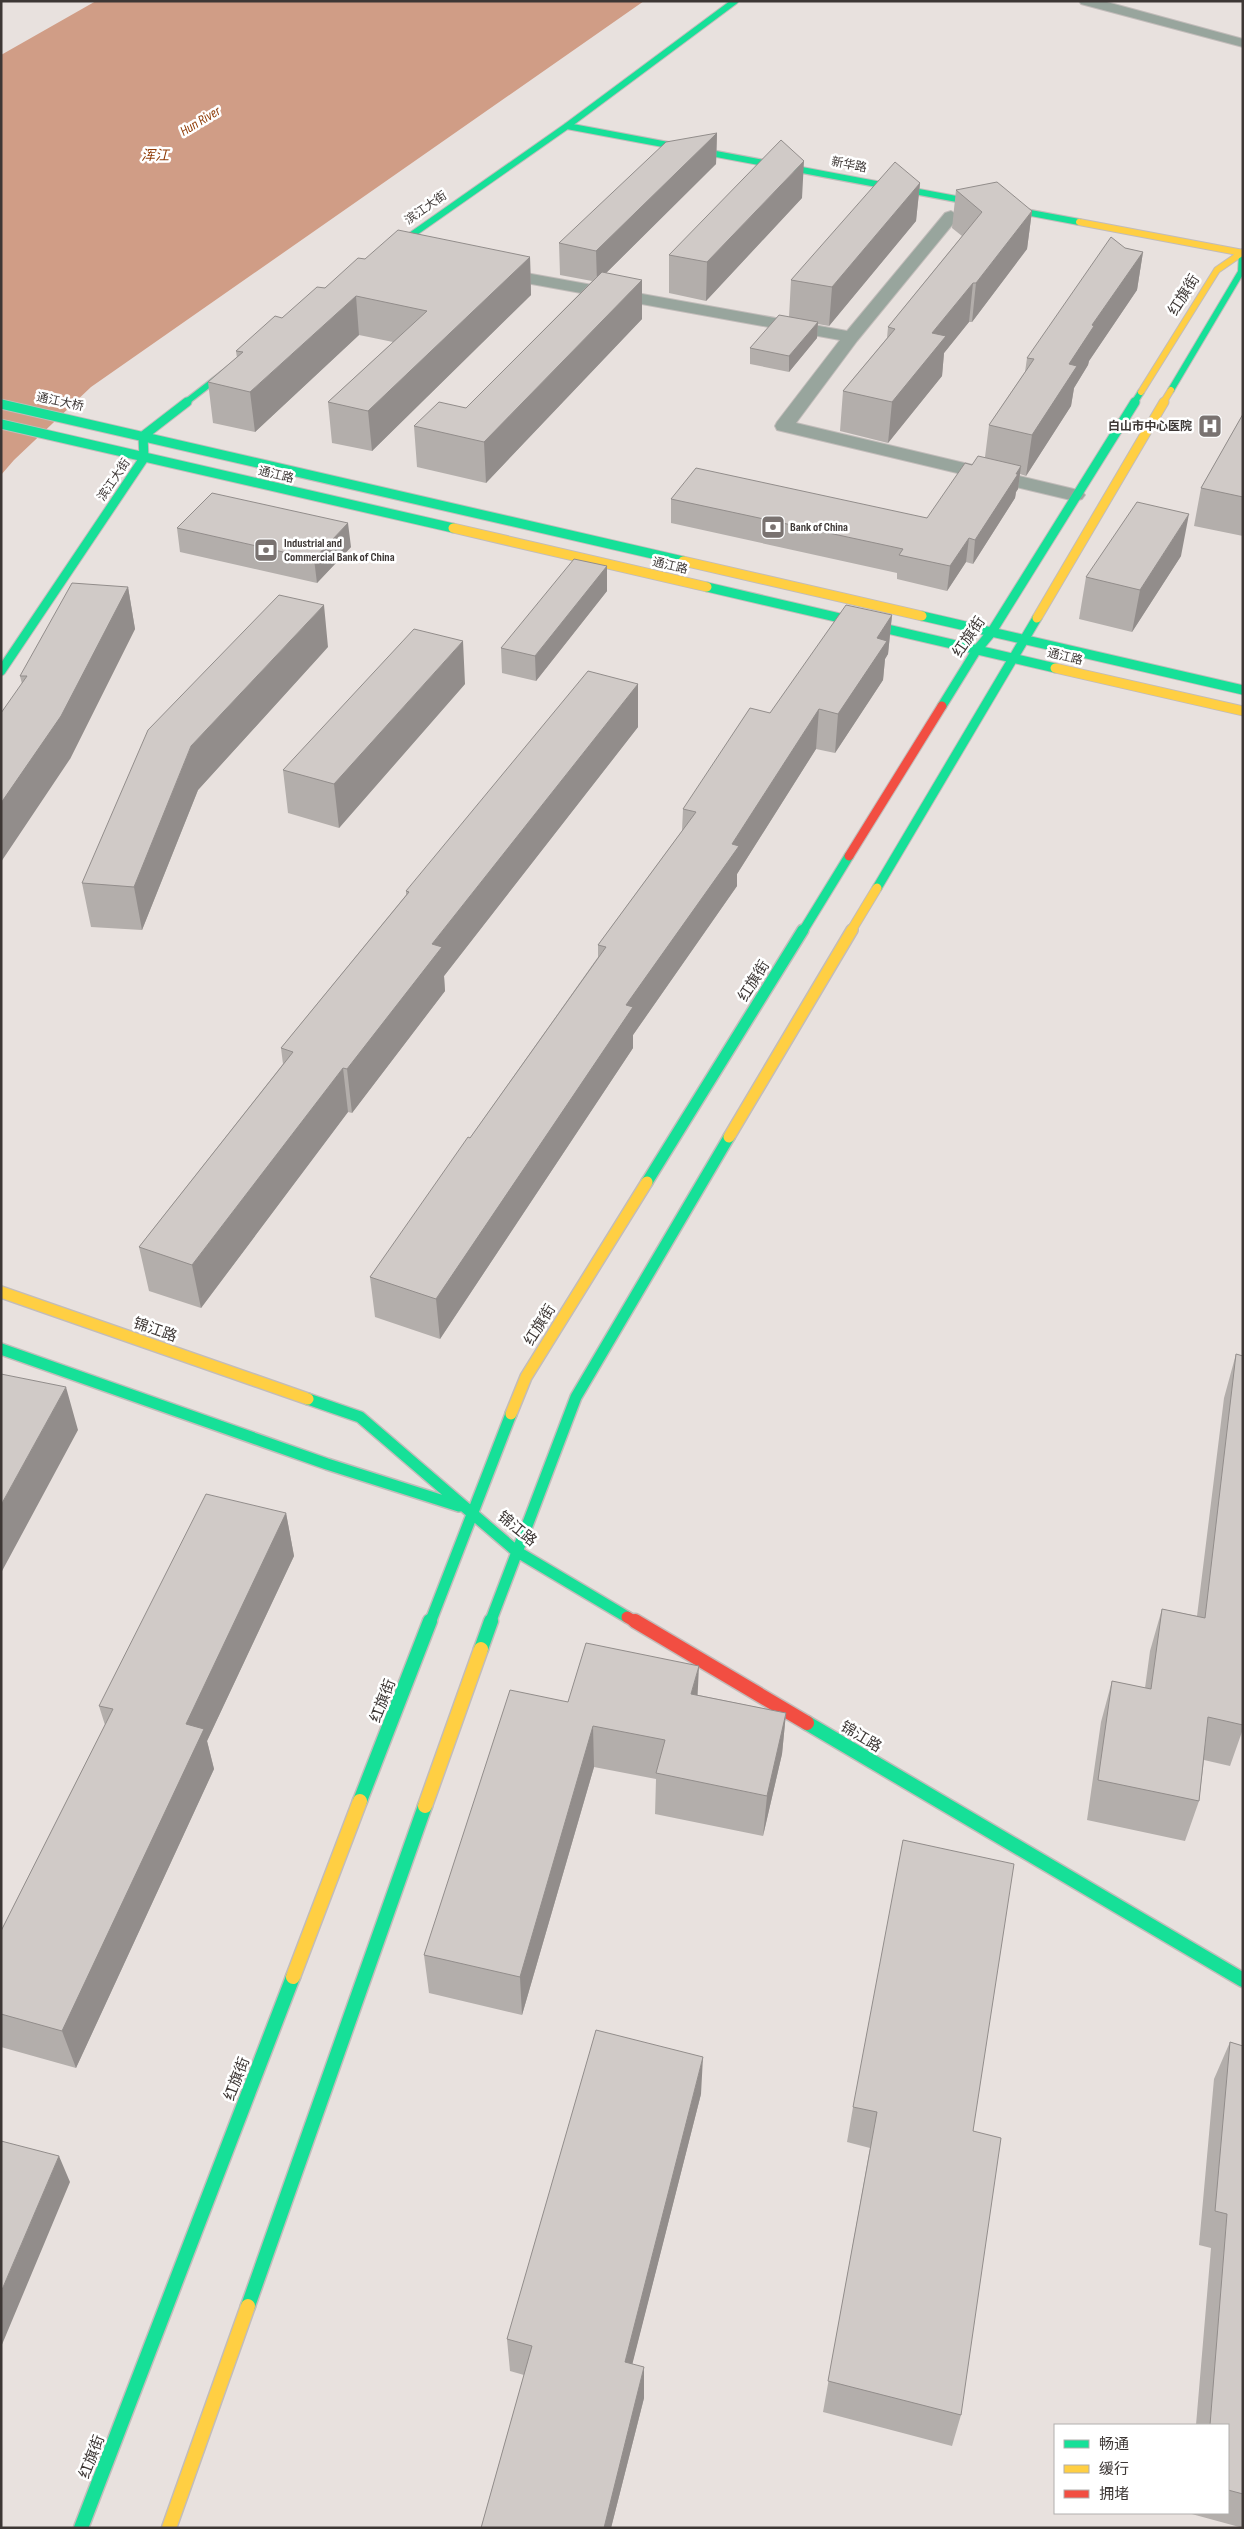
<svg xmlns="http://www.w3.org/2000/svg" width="1244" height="2529" viewBox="0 0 1244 2529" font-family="'Sofia Sans Condensed','Noto Sans SC',sans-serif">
  <rect width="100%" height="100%" fill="#e8e1de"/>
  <!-- water -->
  <path fill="#d09d86" d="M96,1H644L91,387L14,460L1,475V55Z"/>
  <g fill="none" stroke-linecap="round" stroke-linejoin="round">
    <!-- street casing -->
    <g stroke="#c2bcba" stroke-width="2">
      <path id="street" d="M1079,1H1103L1243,39V47L1081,4Z
        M951,211L959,216L957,219L857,341L796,423L1082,491L1085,495L1082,499L1075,501L777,430L775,426L777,422L840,340L493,277L487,276L485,272L487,268L493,267L847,331L945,213Z"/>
    </g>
    <!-- fast-far3 casing -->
    <g stroke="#c2bcba" stroke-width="8">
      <path id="fast-far3" d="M567,126L1079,222
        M383,255L567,126L735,1
        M1171,390L1241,272L1242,253
        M185,403L238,362
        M1134,403L1141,392"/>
    </g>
    <!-- fast-far2 casing -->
    <g stroke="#c2bcba" stroke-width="11">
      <path id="fast-far2" d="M1,404L683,561
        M1,424L453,528
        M707,587L1055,668
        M922,616L1243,690
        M1,671L144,458L143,436L187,402
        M942,706L976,651L991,633L1135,402
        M877,888L1037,618
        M803,931L849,856"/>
    </g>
    <!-- fast-far1 casing -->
    <g stroke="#c2bcba" stroke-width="14">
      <path id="fast-far1" d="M647,1182L803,930
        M1,1349L327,1464L459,1506
        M308,1399L360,1417L516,1551L627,1617
        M430,1623L511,1414
        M490,1623L576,1397L729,1137"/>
    </g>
    <!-- fast casing -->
    <g stroke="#c2bcba" stroke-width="17">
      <path id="fast" d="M481,1649L491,1621
        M807,1723L1243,1980
        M360,1801L430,1621
        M248,2306L425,1806
        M81,2528L293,1977"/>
    </g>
    <!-- slow-far3 casing -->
    <g stroke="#c2bcba" stroke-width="8">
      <path id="slow-far3" d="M1079,222L1243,253
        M1141,392L1217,270L1243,252
        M1163,403L1171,390"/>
    </g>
    <!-- slow-far2 casing -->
    <g stroke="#c2bcba" stroke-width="11">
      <path id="slow-far2" d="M453,528L707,587
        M683,561L922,616
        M1037,618L1164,402
        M1055,668L1243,711
        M851,931L877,888"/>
    </g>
    <!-- slow-far1 casing -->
    <g stroke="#c2bcba" stroke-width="14">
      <path id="slow-far1" d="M729,1137L852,930
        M1,1292L308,1399
        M511,1414L526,1377L647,1182"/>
    </g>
    <!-- slow casing -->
    <g stroke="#c2bcba" stroke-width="17">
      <path id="slow" d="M425,1806L481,1649
        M293,1977L360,1801
        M169,2528L248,2306"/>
    </g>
    <!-- jam-far2 casing -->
    <g stroke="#c2bcba" stroke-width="11">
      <path id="jam-far2" d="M849,856L942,706"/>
    </g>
    <!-- jam-far1 casing -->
    <g stroke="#c2bcba" stroke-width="14">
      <path id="jam-far1" d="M627,1617L637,1623"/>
    </g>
    <!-- jam casing -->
    <g stroke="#c2bcba" stroke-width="17">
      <path id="jam" d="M635,1621L807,1723"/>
    </g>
    <!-- street -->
    <use href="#street" fill="#98a59d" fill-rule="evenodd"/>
    <!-- fast-far3 -->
    <use href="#fast-far3" stroke="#16e098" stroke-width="6"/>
    <!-- fast-far2 -->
    <use href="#fast-far2" stroke="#16e098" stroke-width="9"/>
    <!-- fast-far1 -->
    <use href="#fast-far1" stroke="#16e098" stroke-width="11"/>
    <!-- fast -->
    <use href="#fast" stroke="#16e098" stroke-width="14"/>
    <!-- slow-far3 -->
    <use href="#slow-far3" stroke="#ffcf43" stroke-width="6"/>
    <!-- slow-far2 -->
    <use href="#slow-far2" stroke="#ffcf43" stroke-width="9"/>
    <!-- slow-far1 -->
    <use href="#slow-far1" stroke="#ffcf43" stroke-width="11"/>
    <!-- slow -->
    <use href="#slow" stroke="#ffcf43" stroke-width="14"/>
    <!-- jam-far2 -->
    <use href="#jam-far2" stroke="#f24e42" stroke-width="9"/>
    <!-- jam-far1 -->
    <use href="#jam-far1" stroke="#f24e42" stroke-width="11"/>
    <!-- jam -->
    <use href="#jam" stroke="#f24e42" stroke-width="14"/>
  </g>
  <!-- wall -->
  <path fill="#b3aeab" d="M717,133L716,164L606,273L642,319L486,483L417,467L414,426L466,408L592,281L560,275L559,243Z
    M920,183L916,221L829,326L818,324L817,338L789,372L750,364V348L789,317L791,280Z
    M956,190L1032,211L1027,249L972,322H969L944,353L942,376L888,443L840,431L843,391L887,338L888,327L962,236L952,228Z
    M802,198L706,301L669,293V255Z
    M1125,248L1143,252L1137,290L1089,361L1088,365L1074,388L1071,406L1026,476L1020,474L1018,489L1016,492L1015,498L973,564L966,562L947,591L897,579V573L671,523V499L927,518L972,465L985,457L989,425L1025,372L1027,358Z
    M530,257L531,295L372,451L332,443L328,402L393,342L359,335L255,432L213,423L208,382L237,358L236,351L365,259Z
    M1243,414V536L1194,526L1201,488Z
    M177,528L351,547L317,583L180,552Z
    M1181,556L1132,632L1079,619L1086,577Z
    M607,566V591L536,681L502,673L501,648Z
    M128,587L135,629L70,759L22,684L20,676Z
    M892,615L888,654L885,659L883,680L835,753L816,749L737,874V886L633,1035V1048L440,1339L375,1317L370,1277L470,1138L598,957V945L682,831L683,809L770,713Z
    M328,647L198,790L142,930L91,927L82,883Z
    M465,684L339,828L288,813L283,770Z
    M638,684V727L444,976L445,991L352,1113L348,1112L201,1308L149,1291L139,1247L283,1064L281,1048L406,895V891Z
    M1236,1354L1243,1356V1729L1230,1766L1204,1760L1199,1801L1185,1841L1087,1820L1101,1722L1112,1681L1145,1688L1150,1651L1162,1609L1197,1616L1224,1398Z
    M286,1513L294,1556L207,1741L214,1769L76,2068L1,2047V1931L105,1725L99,1706Z
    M698,1695L786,1713L782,1754L763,1836L655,1814L656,1779L594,1767L522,2015L429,1993L424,1955L568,1702Z
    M1230,2042L1243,2046V2528L1188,2513H1228V2425H1196L1211,2248L1199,2245L1214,2079Z
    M701,2094L632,2364L644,2398L611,2528H481L524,2375L510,2371L507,2339Z
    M853,2107L973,2131L961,2415L952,2446L823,2412L870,2148L847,2142Z"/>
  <!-- shaded-wall -->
  <path fill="#928d8b" d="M717,133L716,164L597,282L596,251Z
    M804,161L802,198L706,301L707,262Z
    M920,183L916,221L829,326L832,287Z
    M1032,211L1027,249L972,322L976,283Z
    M1143,252L1137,290L1089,361L1088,365L1074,388L1071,406L1026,476L1032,435L1069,364L1092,325Z
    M530,257L531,295L372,451L368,411Z
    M642,280V319L486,483L484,442Z
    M973,283L969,322L944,353L942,376L888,443L892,402L932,333Z
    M356,296L359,335L255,432L250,392Z
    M818,322L817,338L789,372V356Z
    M1021,466L1018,489L1016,492L1015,498L973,564L975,540Z
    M1189,514L1181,556L1132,632L1140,590Z
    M348,523L351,547L317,583L314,559Z
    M969,538L966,562L947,591L950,566Z
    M607,566V591L536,681L535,656Z
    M128,587L135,629L70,759L1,862V803Z
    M324,605L328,647L198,790L142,930L134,887L191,746Z
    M892,615L888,654L885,659L883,680L835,753L838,714L877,638Z
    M463,641L465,684L339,828L334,784Z
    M638,684V727L444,976L445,991L352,1113L347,1069L432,944Z
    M819,709L816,749L737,874V886L633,1035V1048L440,1339L436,1299L626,1005L732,844Z
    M343,1068L348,1112L201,1308L192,1265Z
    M66,1387L78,1430L1,1573V1505Z
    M286,1513L294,1556L207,1741L214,1769L76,2068L62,2031L186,1724Z
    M699,1666L697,1707L691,1694Z
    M786,1713L782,1754L763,1836L767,1796Z
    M593,1726L594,1767L522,2015L520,1977Z
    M703,2057L701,2094L625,2393V2362Z
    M59,2156L70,2182L1,2347V2292Z
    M644,2367V2398L611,2528H604Z"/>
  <!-- building -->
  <path fill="#d0cac7" stroke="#928d8b" d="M717,133L596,251L559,243L666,142Z
    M781,140L804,161L707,262L669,255Z
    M895,162L920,183L832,287L791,280Z
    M997,182L1032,211L976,283H973L932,333L946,336L892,402L843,391L895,329L888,327L982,212L956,190Z
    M398,230L530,257L368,411L328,402L427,311L356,296L250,392L208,382L243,352L236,351L275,316L282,318L317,287L325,288L358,258L365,259Z
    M1111,237L1125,248L1143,252L1092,325L1094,326L1069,364L1077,366L1032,435L989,425L1034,359L1027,358Z
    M602,272L642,280L484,442L414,426L439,402L466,408Z
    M779,315L818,322L789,356L750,348Z
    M1243,414V497L1201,488Z
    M978,456L1021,466L1016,474H1018L975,540L969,538L950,566L899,555L903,549L671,499L696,468L927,518L965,463L972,465Z
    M212,493L348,523L314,559L177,528Z
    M1137,502L1189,514L1140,590L1086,577Z
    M574,559L607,566L535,656L501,648Z
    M72,583L128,587L61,716L1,803V713L27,676H20Z
    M279,595L324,605L191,746L134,887L82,883L148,730Z
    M846,605L892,615L877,638L887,641L838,714L819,709L732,844L739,846L626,1005L633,1007L436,1299L370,1277L468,1137L470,1138L606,947L598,945L696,812L683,809L750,708L770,713Z
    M414,629L463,641L334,784L283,770Z
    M588,671L638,684L432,944L442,947L347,1069L343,1068L192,1265L139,1247L293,1052L281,1048L409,892L406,891Z
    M1236,1354L1243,1356V1725L1208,1717L1199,1801L1098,1780L1112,1681L1151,1689L1162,1609L1205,1618Z
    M1,1374L66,1387L1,1505Z
    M206,1494L286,1513L186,1724L204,1729L62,2031L1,2014V1931L113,1709L99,1706Z
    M586,1643L699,1666L691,1694L786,1713L767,1796L656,1773L665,1740L593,1726L520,1977L424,1955L510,1690L568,1702Z
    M903,1840L1014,1864L973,2131L1001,2138L961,2415L828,2381L877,2112L853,2107Z
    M596,2030L703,2057L625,2362L644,2367L604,2528H481L532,2346L507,2339Z
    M1230,2042L1243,2046V2494L1228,2490V2425H1210L1227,2214L1215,2211Z
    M1,2141L59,2156L1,2292Z"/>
  <!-- icons -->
  <defs>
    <g id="hospital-square" transform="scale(1.25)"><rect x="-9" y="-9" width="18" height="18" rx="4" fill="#797270" stroke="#fff"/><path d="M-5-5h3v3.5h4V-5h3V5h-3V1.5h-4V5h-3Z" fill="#fff"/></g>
    <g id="bank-square" transform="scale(1.25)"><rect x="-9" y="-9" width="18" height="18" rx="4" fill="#797270" stroke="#fff"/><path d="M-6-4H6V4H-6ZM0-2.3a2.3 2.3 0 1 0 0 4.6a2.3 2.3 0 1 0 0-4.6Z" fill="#fff"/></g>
  </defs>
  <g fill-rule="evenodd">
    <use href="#hospital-square" x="1210" y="426"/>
    <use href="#bank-square" x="773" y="527"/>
    <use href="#bank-square" x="266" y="550"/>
  </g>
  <g text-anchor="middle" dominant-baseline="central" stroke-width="5" stroke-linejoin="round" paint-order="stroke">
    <!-- far-street labels -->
    <g font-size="12" fill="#3d3735" stroke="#fff">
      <text transform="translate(849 165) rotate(11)">新华路</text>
      <text transform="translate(426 208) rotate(-35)">滨江大街</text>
      <text transform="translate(60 402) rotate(12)">通江大桥</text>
      <text transform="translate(276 475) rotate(13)">通江路</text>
      <text transform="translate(114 480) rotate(-56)">滨江大街</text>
      <text transform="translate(670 566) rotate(13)">通江路</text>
      <text transform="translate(1065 657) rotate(13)">通江路</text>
    </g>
    <!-- far-poi labels -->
    <g font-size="12" font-weight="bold" fill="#3d3735" stroke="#fff" text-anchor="start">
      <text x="1192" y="426" text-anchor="end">白山市中心医院</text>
      <text x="790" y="527">Bank of China</text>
      <text x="284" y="543">Industrial and<tspan x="284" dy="14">Commercial Bank of China</tspan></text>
    </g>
    <!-- far-water labels -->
    <g font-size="14" font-style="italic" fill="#8f3a05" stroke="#fff">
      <text transform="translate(200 121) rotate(-31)">Hun River</text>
      <text x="155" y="155">浑江</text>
    </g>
    <!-- street labels -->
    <g font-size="15" fill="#3d3735" stroke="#fff">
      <text transform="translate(1184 295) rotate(-58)">红旗街</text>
      <text transform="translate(969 637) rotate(-56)">红旗街</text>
      <text transform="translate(754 981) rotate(-58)">红旗街</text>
      <text transform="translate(540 1325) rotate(-58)">红旗街</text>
      <text transform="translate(155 1330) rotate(19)">锦江路</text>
      <text transform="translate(517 1529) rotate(39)">锦江路</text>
      <text transform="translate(383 1701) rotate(-69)">红旗街</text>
      <text transform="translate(861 1737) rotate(31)">锦江路</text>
      <text transform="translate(237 2079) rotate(-69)">红旗街</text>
      <text transform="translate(92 2457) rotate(-69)">红旗街</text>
    </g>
  </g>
  <!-- border -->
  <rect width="1244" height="2529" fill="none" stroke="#3d3735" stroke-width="5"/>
  <!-- legend -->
  <rect x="1054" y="2424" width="175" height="90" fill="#ffffff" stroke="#b1afae"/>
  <rect x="1064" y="2440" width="25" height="8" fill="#16e098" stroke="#b1afae"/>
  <text x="1099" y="2449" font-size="15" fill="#3d3735">畅通</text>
  <rect x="1064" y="2465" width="25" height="8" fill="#ffcf43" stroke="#b1afae"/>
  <text x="1099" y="2474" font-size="15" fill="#3d3735">缓行</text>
  <rect x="1064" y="2490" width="25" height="8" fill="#f24e42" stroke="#b1afae"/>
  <text x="1099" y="2499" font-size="15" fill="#3d3735">拥堵</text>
</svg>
